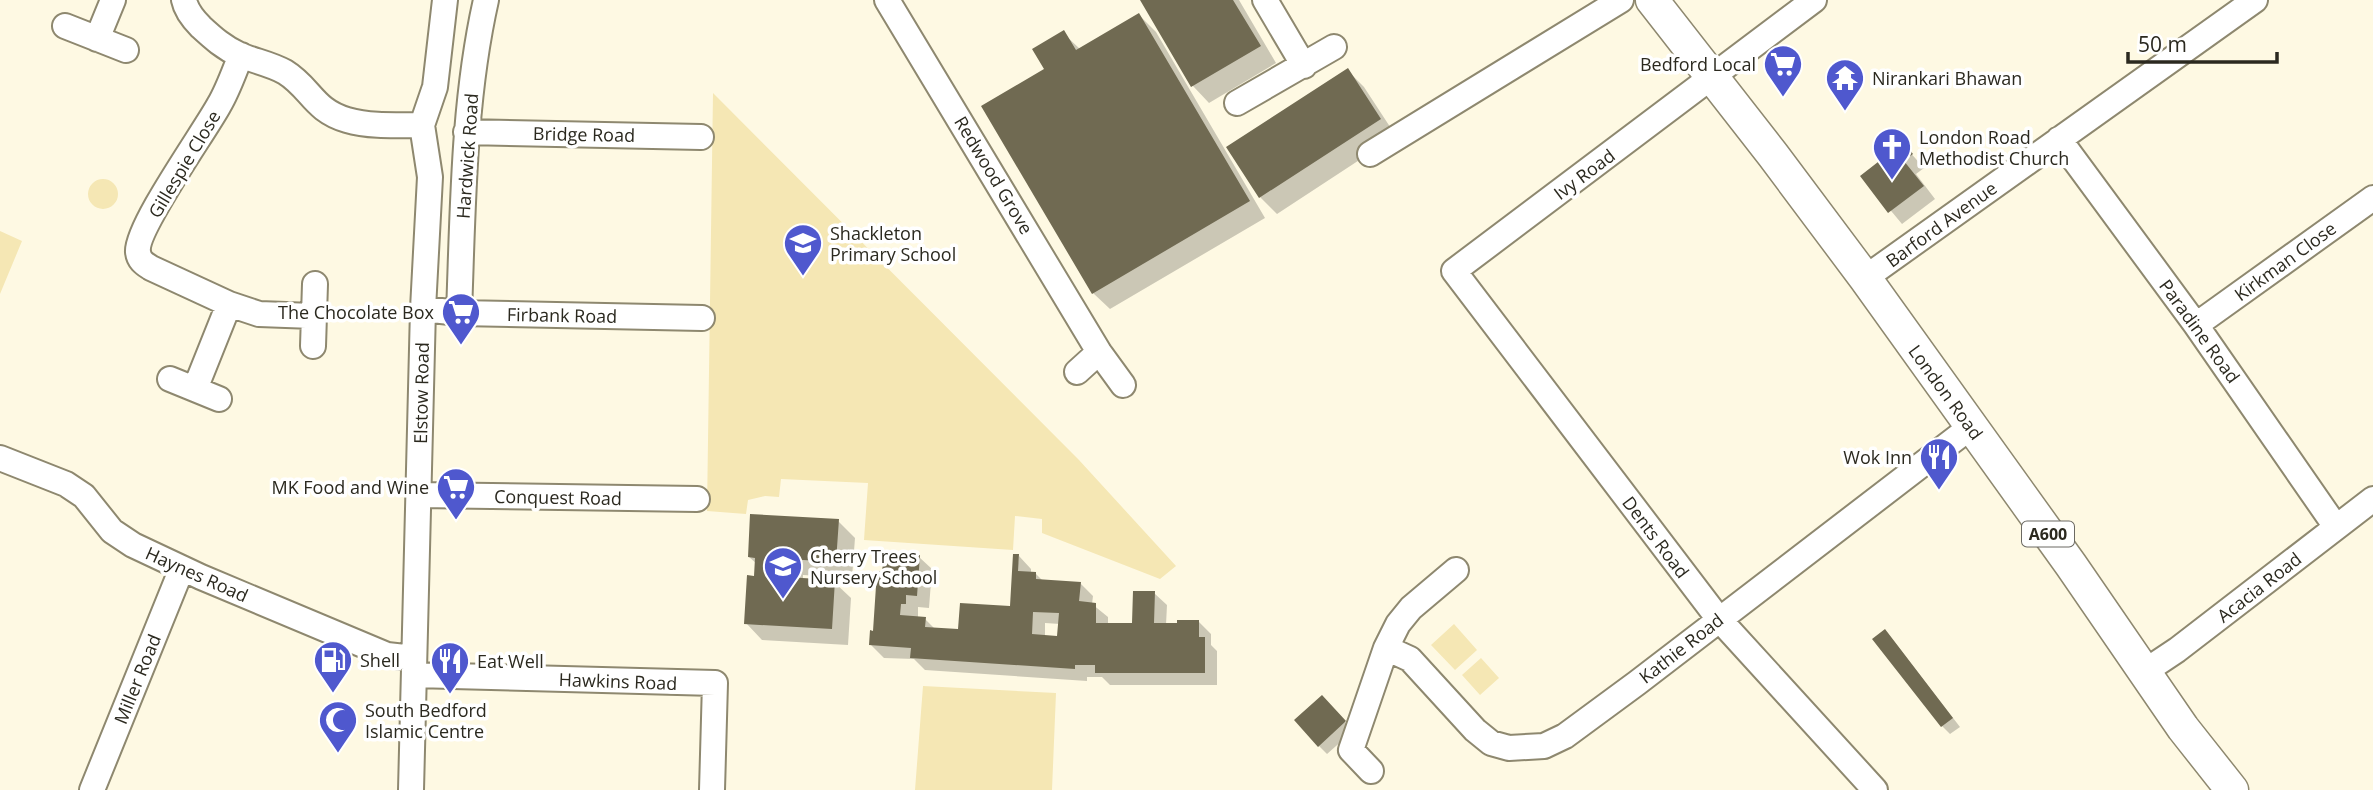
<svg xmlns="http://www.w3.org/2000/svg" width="2373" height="790" viewBox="0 0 2373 790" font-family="'Open Sans',sans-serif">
  <rect width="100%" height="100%" fill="#fef9e3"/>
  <!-- green -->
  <path fill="#f5e7b4" d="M713,93L1079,460L1176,566L1160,579L1042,533V519L1015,516L1013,550L864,540L868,483L781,479L779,497L765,496L748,500L746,514L707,511Z
    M88 194a15 15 0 1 1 30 0a15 15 0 1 1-30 0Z
    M0,231L22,241L0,294Z
    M1454,624L1477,650L1455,670L1431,645Z
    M1481,658L1499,678L1480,695L1462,675Z
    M923,686L1056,693L1052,790H915Z"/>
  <!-- shadow -->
  <path fill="#0003" fill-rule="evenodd" d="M1142,0H1239L1276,63L1209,103L1193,86Z
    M1139,15L1156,32L1265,218L1110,309L1093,293L1047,70L1063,33L1081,50Z
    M1347,70L1364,87L1396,136L1277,214L1260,197Z
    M1907,149L1924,168L1916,174L1935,199L1902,224L1862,176Z
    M838,521L855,538L852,578L803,575V580L834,582L851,598L848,645L762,640L746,623L756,578L757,564L749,557Z
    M1019,556L1031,569V573L1036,574L1043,581L1080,583L1093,596L1092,604L1108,617V625H1134L1154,593L1167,605L1166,625L1199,622L1211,634V645L1217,651V685H1110L1102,677H1087V681L925,670L914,659L884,658L871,645L884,574L919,557L932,569L929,608L918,607V618L925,619L936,630L960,631L1012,608ZM1045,623L1060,624L1059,637L1045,636Z
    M1875,639L1893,640L1960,727L1950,734L1942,726Z
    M1330,705L1353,731L1327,754L1319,746Z"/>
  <!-- building -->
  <path fill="#706a52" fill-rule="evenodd" d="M1140,0H1233L1261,46L1191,87Z
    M1139,13L1250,201L1092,294L981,106L1044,69L1032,49L1064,30L1076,50Z
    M1348,68L1381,119L1259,198L1226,147Z
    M1907,146L1913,154L1904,161L1924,186L1888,213L1860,176L1896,148L1899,152Z
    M750,514L839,519L836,562L787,559L786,577L835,580L832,629L744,624L747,575L754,576L755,558L748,557Z
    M884,553L920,555L917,596L906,595V604H901L900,615L926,617L925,627L958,629L960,603L1010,606L1013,554H1019L1018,571L1036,572V579L1081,582L1079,601L1096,603V623H1132L1133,591H1155L1154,623H1177V620H1199V637H1205V673H1095V665H1075V669L910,658L911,648L869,645L870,630L873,631L877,571L882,572ZM1033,612L1059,613L1057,636L1032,634Z
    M1885,629L1953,718L1941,727L1872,639Z
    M1322,695L1346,721L1318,747L1294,720Z"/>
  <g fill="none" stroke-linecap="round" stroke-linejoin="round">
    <!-- minor casing -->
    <g stroke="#8e886f" stroke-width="28">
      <path id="minor" d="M184,0C186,10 193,19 201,27C213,38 224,48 240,55C254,61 271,64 285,72C311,88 313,110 347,120C371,127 398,125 422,125
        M887,0L1099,352L1123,385
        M1265,0L1304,66
        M1814,0L1454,271L1718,618L1875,790
        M65,26L126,50
        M97,39L113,0
        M241,55C234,72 228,90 219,105C205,131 135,229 138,252C139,261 145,264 151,268L229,304L259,314L313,316
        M1237,103L1334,47
        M466,132L701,137
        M2059,139L2196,325L2336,527
        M1370,154L1621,0
        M1865,278L2255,0
        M423,309L459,313L702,318
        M459,313C463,209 463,102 486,0
        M2196,325L2373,198
        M313,346L315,284
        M1077,372L1099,352
        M170,379L219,399
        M195,389L229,304
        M0,458L66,484L84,496L112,531L133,545L201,577L387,655L414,658
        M419,495L697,499
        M1386,648L1410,659L1475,730L1491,743L1509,748L1544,746L1565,736L1637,683L1972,426
        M2144,672L2177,650L2373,499
        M414,675L715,683L712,790
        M1371,771L1351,750L1386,648L1398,624L1411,608L1456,570
        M92,790L182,568
        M411,790L423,309L430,177L422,125L435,87L445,0"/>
    </g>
    <!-- major casing -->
    <g stroke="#8e886f" stroke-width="35">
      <path id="major" d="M1652,0L1773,155L1865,278L2071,565L2183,728L2232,790"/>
    </g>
    <!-- minor -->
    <use href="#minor" stroke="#fff" stroke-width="24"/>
    <!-- major -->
    <use href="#major" stroke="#fff" stroke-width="32"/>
  </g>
  <!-- icons -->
  <defs>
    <g id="supermarket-pin" transform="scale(2.0125)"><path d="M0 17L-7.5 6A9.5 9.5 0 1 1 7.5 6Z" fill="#4f58ce" stroke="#fff"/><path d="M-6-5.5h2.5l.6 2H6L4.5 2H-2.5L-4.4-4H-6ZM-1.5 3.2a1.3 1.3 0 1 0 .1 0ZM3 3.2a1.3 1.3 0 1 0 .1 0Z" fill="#fff"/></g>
    <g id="temple-pin" transform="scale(2.0125)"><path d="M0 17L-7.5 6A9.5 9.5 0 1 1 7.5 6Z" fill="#4f58ce" stroke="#fff"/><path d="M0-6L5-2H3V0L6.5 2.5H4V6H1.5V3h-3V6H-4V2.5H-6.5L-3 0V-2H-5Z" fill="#fff"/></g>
    <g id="church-pin" transform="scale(2.0125)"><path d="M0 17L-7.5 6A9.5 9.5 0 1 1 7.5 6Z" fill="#4f58ce" stroke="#fff"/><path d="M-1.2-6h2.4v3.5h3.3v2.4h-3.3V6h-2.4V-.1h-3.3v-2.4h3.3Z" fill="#fff"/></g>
    <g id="school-pin" transform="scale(2.0125)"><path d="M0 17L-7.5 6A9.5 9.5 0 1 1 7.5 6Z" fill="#4f58ce" stroke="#fff"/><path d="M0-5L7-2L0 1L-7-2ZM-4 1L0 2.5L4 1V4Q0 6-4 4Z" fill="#fff"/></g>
    <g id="restaurant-pin" transform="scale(2.0125)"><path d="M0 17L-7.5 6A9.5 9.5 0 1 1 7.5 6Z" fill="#4f58ce" stroke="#fff"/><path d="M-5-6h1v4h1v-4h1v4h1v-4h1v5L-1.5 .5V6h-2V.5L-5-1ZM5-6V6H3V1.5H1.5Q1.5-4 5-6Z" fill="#fff"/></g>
    <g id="fuel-pin" transform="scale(2.0125)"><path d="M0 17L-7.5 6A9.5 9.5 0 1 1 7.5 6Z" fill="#4f58ce" stroke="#fff"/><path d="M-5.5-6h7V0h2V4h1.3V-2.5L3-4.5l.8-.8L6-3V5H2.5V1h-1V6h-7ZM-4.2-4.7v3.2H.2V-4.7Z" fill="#fff"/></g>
    <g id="mosque-pin" transform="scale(2.0125)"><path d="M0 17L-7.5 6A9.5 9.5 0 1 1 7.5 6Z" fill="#4f58ce" stroke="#fff"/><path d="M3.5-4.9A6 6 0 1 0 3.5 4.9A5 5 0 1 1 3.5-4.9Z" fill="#fff"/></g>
  </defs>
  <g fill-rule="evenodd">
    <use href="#supermarket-pin" x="1783" y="64"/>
    <use href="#temple-pin" x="1845" y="78"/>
    <use href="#church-pin" x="1892" y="147"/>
    <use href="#school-pin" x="803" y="243"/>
    <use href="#supermarket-pin" x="461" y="312"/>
    <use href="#restaurant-pin" x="1939" y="457"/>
    <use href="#supermarket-pin" x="456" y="487"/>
    <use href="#school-pin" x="783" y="566"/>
    <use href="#fuel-pin" x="333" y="660"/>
    <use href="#restaurant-pin" x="450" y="661"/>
    <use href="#mosque-pin" x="338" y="720"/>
  </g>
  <g text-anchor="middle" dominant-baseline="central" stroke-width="7" stroke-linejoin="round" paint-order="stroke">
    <!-- shield labels -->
    <rect fill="#fff" stroke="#6b6962" stroke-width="2" x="2022" y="521.5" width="52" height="25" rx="5"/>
    <g font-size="16" font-weight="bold" fill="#2b291f">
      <text x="2048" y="534">A600</text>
    </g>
    <!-- poi labels -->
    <g font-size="18" fill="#2b291f" stroke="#fff" text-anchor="start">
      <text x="1756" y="64" text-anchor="end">Bedford Local</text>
      <text x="1872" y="78">Nirankari Bhawan</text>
      <text x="1919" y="137">London Road<tspan x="1919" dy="21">Methodist Church</tspan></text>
      <text x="830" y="233">Shackleton<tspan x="830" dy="21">Primary School</tspan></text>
      <text x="434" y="312" text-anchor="end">The Chocolate Box</text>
      <text x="1912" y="457" text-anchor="end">Wok Inn</text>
      <text x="429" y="487" text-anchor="end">MK Food and Wine</text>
      <text x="810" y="556">Cherry Trees<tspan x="810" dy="21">Nursery School</tspan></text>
      <text x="360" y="660">Shell</text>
      <text x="477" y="661">Eat Well</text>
      <text x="365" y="710">South Bedford<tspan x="365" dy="21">Islamic Centre</tspan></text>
    </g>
    <!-- street labels -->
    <g font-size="18" fill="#2b291f" stroke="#fff">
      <text transform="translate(584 134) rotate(1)">Bridge Road</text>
      <text transform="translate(467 156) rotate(-86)">Hardwick Road</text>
      <text transform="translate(184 164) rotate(-59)">Gillespie Close</text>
      <text transform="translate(1584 174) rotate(-37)">Ivy Road</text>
      <text transform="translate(994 175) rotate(59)">Redwood Grove</text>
      <text transform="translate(1941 224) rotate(-36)">Barford Avenue</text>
      <text transform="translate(2285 261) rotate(-36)">Kirkman Close</text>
      <text transform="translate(562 315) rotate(1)">Firbank Road</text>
      <text transform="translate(2200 331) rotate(54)">Paradine Road</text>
      <text transform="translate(1946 392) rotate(54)">London Road</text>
      <text transform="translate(421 393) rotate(-89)">Elstow Road</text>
      <text transform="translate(558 497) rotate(1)">Conquest Road</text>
      <text transform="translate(1656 537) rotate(53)">Dents Road</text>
      <text transform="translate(197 574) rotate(24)">Haynes Road</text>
      <text transform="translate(2259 587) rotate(-38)">Acacia Road</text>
      <text transform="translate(1681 648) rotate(-38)">Kathie Road</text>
      <text transform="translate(137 679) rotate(-68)">Miller Road</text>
      <text transform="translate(618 681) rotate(2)">Hawkins Road</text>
    </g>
  </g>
  <!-- scale -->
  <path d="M2128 52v10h149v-10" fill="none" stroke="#2b291f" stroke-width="3.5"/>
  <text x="2138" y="52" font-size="21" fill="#2b291f" stroke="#ffffff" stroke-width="5" paint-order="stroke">50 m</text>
</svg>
